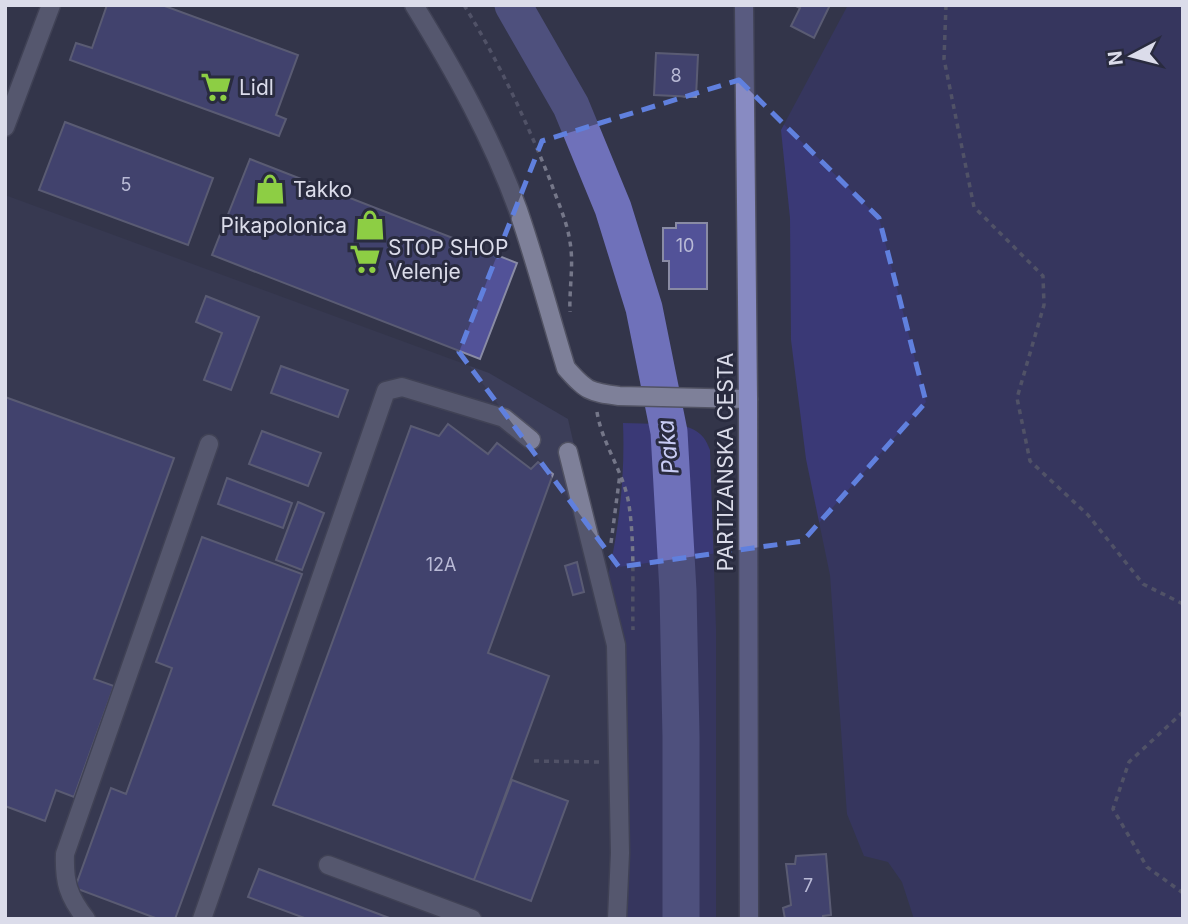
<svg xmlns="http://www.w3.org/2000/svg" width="1188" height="924" viewBox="0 0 1188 924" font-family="Inter,sans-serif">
  <rect width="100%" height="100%" fill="#33354a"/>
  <!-- built -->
  <path fill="#3c3e59" d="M5,195L489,373L568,419L605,580L621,919H5Z"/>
  <!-- green -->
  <path fill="#3a3976" d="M848,5H1183V919H914L902,882L888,862L864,856L847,814L830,575L806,459L791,340L790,218L781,130Z
    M623,423L661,424C675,589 673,754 674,919H625L605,580L609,572C620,522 625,473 623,423Z
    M677,423C695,430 703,431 710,450L716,629V919H690L687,555Z"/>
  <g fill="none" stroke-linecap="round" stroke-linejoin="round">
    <!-- river -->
    <path stroke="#6f71ba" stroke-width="37" d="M513,5L571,106L613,208L644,308L669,432L678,591L681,737V919"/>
  </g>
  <!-- building -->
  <path fill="#525298" stroke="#898ba4" stroke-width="2" d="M107,5H162L298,55L276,115L286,119L279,136L70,60L76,43L92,48Z
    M794,5H830L814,38L791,26L800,8Z
    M656,53L698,55L696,97L654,95Z
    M65,122L213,178L188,245L39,190Z
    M250,159L517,263L480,359L212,255Z
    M676,223H707V289H669V261H663V228H676Z
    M206,296L259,317L231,390L204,380L222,333L196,322Z
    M281,366L348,390L338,417L271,393Z
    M5,397L174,458L94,679L114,686L74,797L56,790L45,821L5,806Z
    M448,424L488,454L497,443L531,469L538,462L553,474L488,653L549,676L474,880L273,805L411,426L439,436Z
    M262,431L321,453L308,486L249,464Z
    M227,478L292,503L283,528L218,504Z
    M298,502L324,513L302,570L276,560Z
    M202,537L302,574L175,919H158L75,888L111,788L126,794L172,668L156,662Z
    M577,562L584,592L573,595L565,566Z
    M512,780L568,801L531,901L474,880Z
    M826,854L831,915L823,916V919H785L783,908L791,905L786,864H795L796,856Z
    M259,869L392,919H307L248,897Z"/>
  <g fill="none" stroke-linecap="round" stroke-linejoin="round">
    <!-- minor casing -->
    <g stroke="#515263" stroke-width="21">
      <path id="minor" d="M414,5C454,70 492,138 518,210C536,262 550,316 566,368C586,391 589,392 619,396L748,399
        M5,127L51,5
        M568,452L616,645L620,853L617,919
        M328,865L472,919
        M86,919C68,896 64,882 65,854L209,444
        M202,919L386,391L402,387L504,418L531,440"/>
    </g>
    <!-- major casing -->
    <g stroke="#515263" stroke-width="21">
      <path id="major" d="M744,5L748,399L749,919"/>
    </g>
    <!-- path -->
    <path stroke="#757789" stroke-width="3.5" stroke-dasharray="5 5" stroke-linecap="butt" d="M464,5C498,60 526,120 550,180C557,200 567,221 570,242C574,265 569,289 570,312
      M946,5L944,59L974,207L1043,276L1044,305L1017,398L1030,461L1088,515L1143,584L1183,604
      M597,412C602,444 624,472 629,505C635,545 632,589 633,630
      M611,543L620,474
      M1183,712L1129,762L1113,809L1147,867L1183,893
      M534,761L599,762"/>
    <!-- minor -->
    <use href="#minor" stroke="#7e8099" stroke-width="18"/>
    <!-- major -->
    <use href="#major" stroke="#888bc2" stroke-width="18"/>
  </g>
  <!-- marked area -->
  <path d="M0 0H1188V924H0ZM739,80L879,218L926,402L803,541L619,567L459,352L542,141Z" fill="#33354a" fill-opacity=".55" fill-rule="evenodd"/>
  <path fill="none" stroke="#6080de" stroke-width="5" stroke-dasharray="14 9" stroke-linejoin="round" d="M739,80L879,218L926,402L803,541L619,567L459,352L542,141Z"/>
  <!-- icons -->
  <defs>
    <g id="supermarket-bare" transform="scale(2.415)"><path d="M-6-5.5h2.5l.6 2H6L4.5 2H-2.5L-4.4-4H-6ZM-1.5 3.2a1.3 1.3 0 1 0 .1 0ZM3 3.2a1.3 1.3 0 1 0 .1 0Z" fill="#8dce44" stroke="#292b3f" stroke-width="2.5" paint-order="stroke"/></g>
    <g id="shop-bare" transform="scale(2.415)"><path d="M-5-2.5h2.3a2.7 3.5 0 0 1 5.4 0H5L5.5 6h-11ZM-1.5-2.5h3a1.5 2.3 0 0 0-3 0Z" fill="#8dce44" stroke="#292b3f" stroke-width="2.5" paint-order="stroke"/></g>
  </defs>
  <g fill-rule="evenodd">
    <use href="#supermarket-bare" x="216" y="87"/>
    <use href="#shop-bare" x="270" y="189"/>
    <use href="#shop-bare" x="370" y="225"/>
    <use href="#supermarket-bare" x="365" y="259"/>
  </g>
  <g text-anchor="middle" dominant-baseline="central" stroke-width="6" stroke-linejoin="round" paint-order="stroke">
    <!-- number labels -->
    <g font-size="18" fill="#b9bad6">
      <text x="676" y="75">8</text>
      <text x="126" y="184">5</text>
      <text x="685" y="245">10</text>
      <text x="441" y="564">12A</text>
      <text x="808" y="885">7</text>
    </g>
    <!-- poi labels -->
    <g font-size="21" fill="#dbdcea" stroke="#292b3f" text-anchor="start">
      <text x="239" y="87">Lidl</text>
      <text x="293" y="189">Takko</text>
      <text x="347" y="225" text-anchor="end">Pikapolonica</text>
      <text x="388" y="247">STOP SHOP<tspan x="388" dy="24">Velenje</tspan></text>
    </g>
    <!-- street labels -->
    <g font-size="21" fill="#dbdcea" stroke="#292b3f">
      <text transform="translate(725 462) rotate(-90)">PARTIZANSKA CESTA</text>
    </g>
    <!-- water labels -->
    <g font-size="23" font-style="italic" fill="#c8ccf4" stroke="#292b3f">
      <text transform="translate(668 447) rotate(-96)">Paka</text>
    </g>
  </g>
  <!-- border -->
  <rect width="1188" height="924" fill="none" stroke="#dbdcea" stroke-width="14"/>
  <!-- north arrow -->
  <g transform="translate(1132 56) rotate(263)" stroke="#292b3f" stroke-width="5" paint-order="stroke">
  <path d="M0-5L12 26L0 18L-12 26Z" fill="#dbdcea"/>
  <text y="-10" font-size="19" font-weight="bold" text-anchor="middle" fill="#dbdcea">N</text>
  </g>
</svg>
